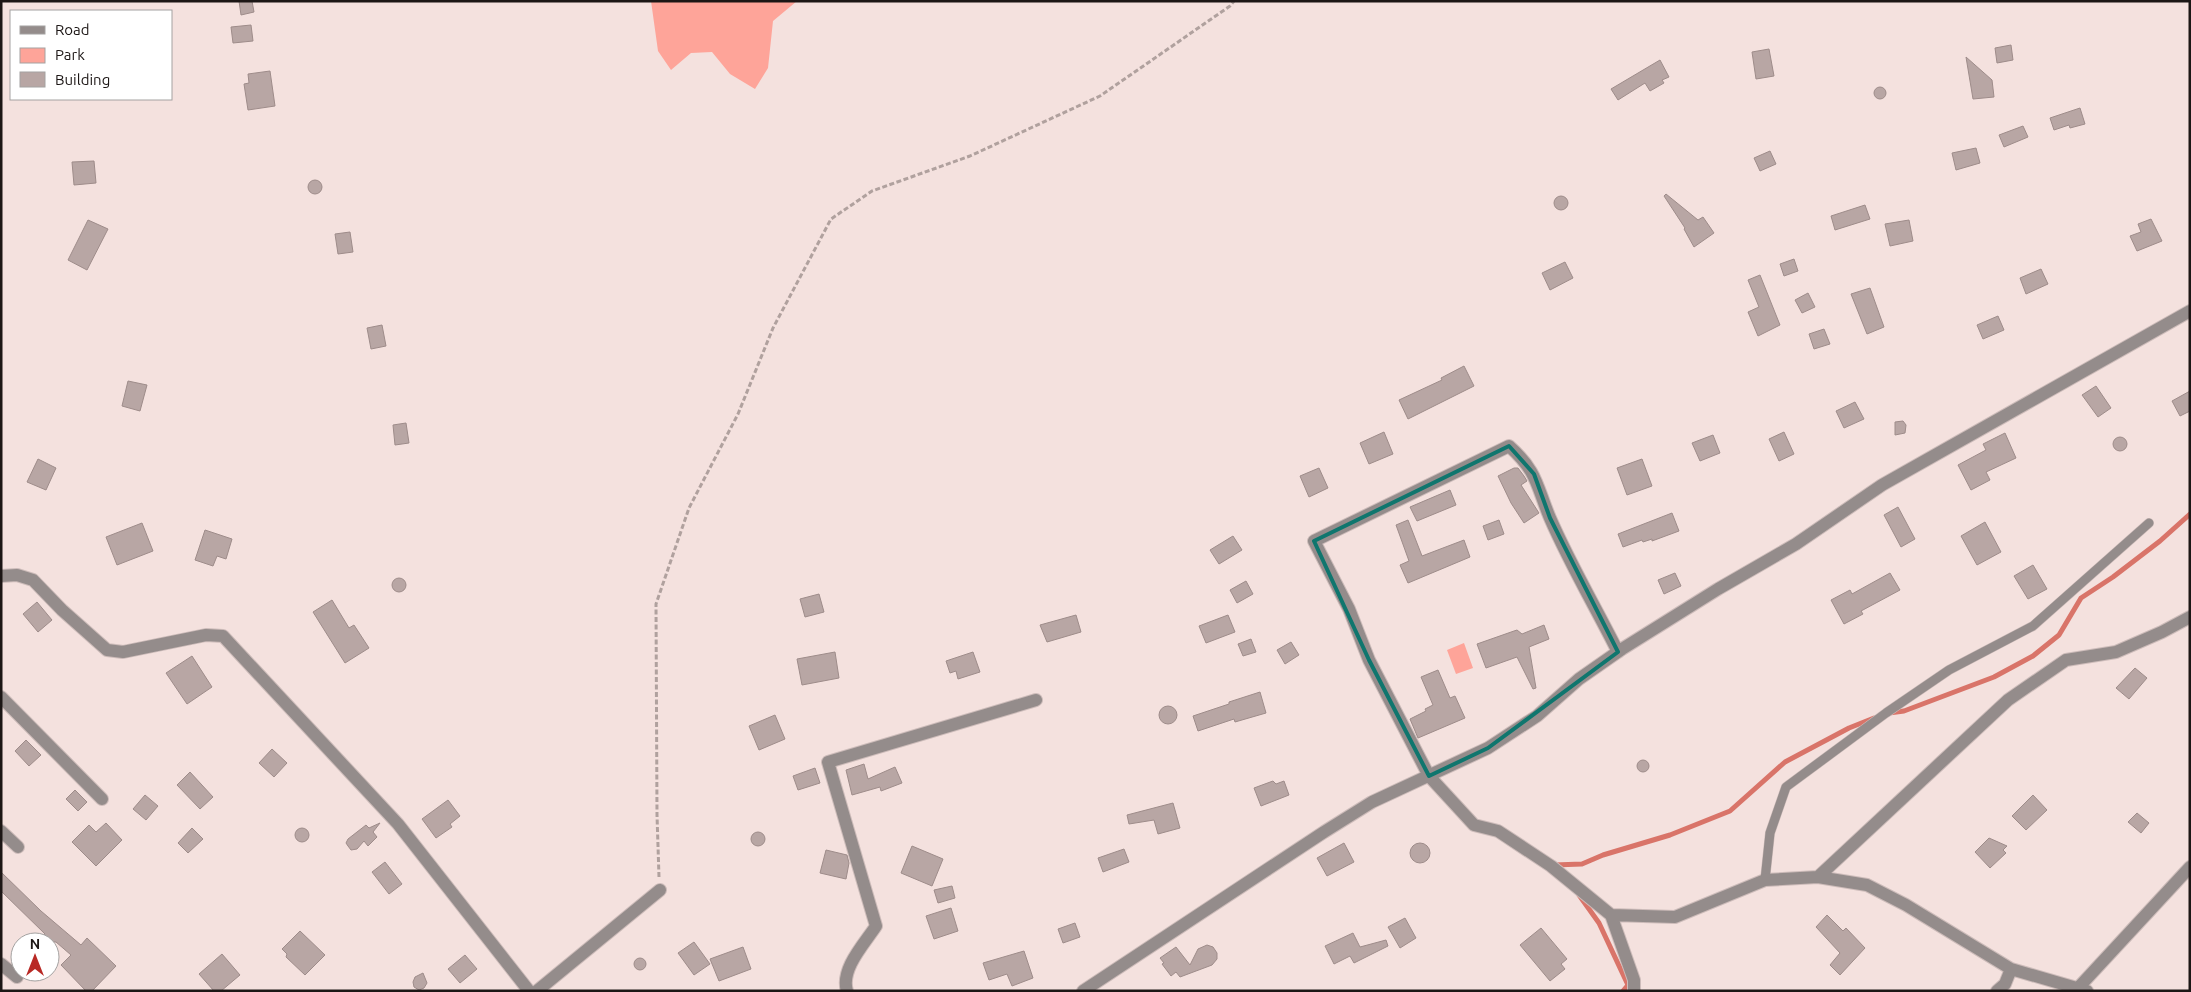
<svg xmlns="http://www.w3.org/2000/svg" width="2191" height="992" viewBox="0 0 2191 992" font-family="Ubuntu,sans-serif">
  <rect width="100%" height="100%" fill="#f4e1de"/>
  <!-- green -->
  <path fill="#fea499" d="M651,1H797L773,21L768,68L755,89L730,74L712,52L691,53L671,70L658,51Z
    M1464,643L1473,668L1456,674L1447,650Z"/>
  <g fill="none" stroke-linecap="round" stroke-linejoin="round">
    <!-- stream -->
    <path stroke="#d97469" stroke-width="5" d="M1889,713L1904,711L1994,677L2033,656L2059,635L2081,598L2113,577L2160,541L2190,514
      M1554,865L1582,864L1603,855L1670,835L1730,811L1785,762L1849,728L1874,718
      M1579,895L1599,923L1628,985L1623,991"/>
  </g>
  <!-- building -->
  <path fill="#b8a6a4" stroke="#9e8c8a" d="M239,1H252L254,12L241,15Z
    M251,25L253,41L233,43L231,27Z
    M2011,45L2013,60L1997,63L1995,48Z
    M1769,49L1774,76L1756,79L1752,52Z
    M1966,57L1992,80L1994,97L1973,99Z
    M1660,60L1669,77L1662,80L1664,83L1650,91L1645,83L1618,100L1611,89Z
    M270,71L275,106L248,110L244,84L249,83L248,74Z
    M1874 93a6 6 0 1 1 12 0a6 6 0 1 1-12 0Z
    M2080,108L2085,124L2070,128L2069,125L2054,130L2050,118Z
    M2023,126L2028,137L2004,147L1999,135Z
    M1976,148L1980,163L1956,170L1952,153Z
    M1770,151L1776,164L1760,171L1754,158Z
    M94,161L96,183L74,185L72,162Z
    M308 187a7 7 0 1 1 14 0a7 7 0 1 1-14 0Z
    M1666,194L1698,220L1703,217L1714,233L1694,247L1684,229L1685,228L1664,196Z
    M1554 203a7 7 0 1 1 14 0a7 7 0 1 1-14 0Z
    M1865,205L1870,219L1835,230L1831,216Z
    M2151,219L2162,241L2137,251L2130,236L2141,232L2138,224Z
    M88,220L108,229L87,270L68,260Z
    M1909,220L1913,241L1890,246L1885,224Z
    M350,232L353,252L338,254L335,234Z
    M1794,259L1798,271L1784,276L1780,264Z
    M1565,262L1573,278L1550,290L1542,273Z
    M2041,269L2048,284L2026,294L2020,278Z
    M1760,275L1780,325L1758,336L1748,312L1759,307L1748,280Z
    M1870,288L1884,327L1867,334L1851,294Z
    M1808,293L1815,307L1802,313L1795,300Z
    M1998,316L2004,330L1983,339L1977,325Z
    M382,325L386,346L371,349L367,328Z
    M1824,329L1830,344L1814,349L1809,334Z
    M1464,366L1474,386L1408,419L1399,400L1442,380L1441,378Z
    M128,381L147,385L140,411L122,406Z
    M2096,386L2111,408L2098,417L2082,395Z
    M2190,391V411L2180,416L2172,401Z
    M1855,402L1864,419L1844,428L1836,411Z
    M1903,421L1906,425L1905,433L1895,435V422Z
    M406,423L409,443L395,445L393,425Z
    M1384,432L1393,454L1369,464L1360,443Z
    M1784,432L1794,454L1779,461L1769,439Z
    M2005,433L2016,458L1986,472L1990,480L1971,490L1958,465L1986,450L1983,444Z
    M1713,435L1720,453L1700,461L1692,443Z
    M2113 444a7 7 0 1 1 14 0a7 7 0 1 1-14 0Z
    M38,459L56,468L46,490L27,482Z
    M1642,459L1652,486L1627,495L1617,468Z
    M1319,468L1328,488L1309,497L1300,476Z
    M1514,468H1518L1524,476L1527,481L1521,485L1539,513L1524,523L1511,503L1498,476Z
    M1450,490L1456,505L1417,521L1410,507Z
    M1898,507L1915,539L1901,547L1884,515Z
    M1672,513L1679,531L1652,541V539L1643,542L1642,540L1623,547L1618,534Z
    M1408,520L1422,556L1464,540L1470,557L1408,583L1400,565L1409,561L1396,525Z
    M1499,520L1504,534L1488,540L1483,526Z
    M1985,522L2001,552L1977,565L1961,536Z
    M142,523L153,551L117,565L106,537Z
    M205,530L232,539L226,559L217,556L213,566L195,560Z
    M1233,536L1242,550L1219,564L1210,550Z
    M2033,565L2047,589L2028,599L2014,576Z
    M1675,573L1681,586L1664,594L1658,580Z
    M1890,573L1900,590L1861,611L1863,614L1844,624L1831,600L1850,590L1852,594Z
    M392 585a7 7 0 1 1 14 0a7 7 0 1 1-14 0Z
    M1246,581L1253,594L1237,603L1230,590Z
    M819,594L824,612L805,617L800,599Z
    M332,600L349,628L354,625L369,648L345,663L313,612Z
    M37,602L52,620L38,632L23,614Z
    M1076,615L1081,632L1047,642L1040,625Z
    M1228,615L1235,632L1206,643L1199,626Z
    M1544,625L1549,639L1529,647L1536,688L1533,689L1517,657L1486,668L1477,644L1514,631L1517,630L1522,634Z
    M1251,639L1256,652L1243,656L1238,644Z
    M1291,642L1299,655L1285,664L1277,650Z
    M835,652L839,678L802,685L797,659Z
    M973,652L980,672L958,679L956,671L950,673L946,661Z
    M192,656L212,687L187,704L166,673Z
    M2135,668L2147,678L2129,699L2116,688Z
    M1438,670L1450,698L1455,696L1465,718L1418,738L1410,719L1426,711L1425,709L1433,705L1421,677Z
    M1260,692L1266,713L1235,722L1234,719L1198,731L1193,716L1229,704V702Z
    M1159 715a9 9 0 1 1 18 0a9 9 0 1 1-18 0Z
    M775,715L785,739L759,750L749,726Z
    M26,740L41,755L29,766L15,751Z
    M272,749L287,763L274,777L259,763Z
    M1637 766a6 6 0 1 1 12 0a6 6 0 1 1-12 0Z
    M864,764L868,779L895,767L902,783L881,791L880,787L852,795L846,770Z
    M815,768L820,783L798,790L793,776Z
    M190,772L213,797L200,809L177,785Z
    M1273,781L1276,784L1284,781L1289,795L1261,806L1254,788Z
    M75,790L87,802L78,811L66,799Z
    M145,795L158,806L146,820L133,809Z
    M2033,795L2047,810L2026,830L2012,816Z
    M448,800L460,816L450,824L452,827L436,838L422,819Z
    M1173,803L1180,828L1158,834L1154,820L1129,824L1127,815Z
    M2137,813L2149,823L2141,833L2128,822Z
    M106,823L122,840L96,866L72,842L89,825L96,832Z
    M380,823L373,832L377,837L368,846L364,841L357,849L351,850L348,846L346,843L348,839L366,825L369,828Z
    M295 835a7 7 0 1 1 14 0a7 7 0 1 1-14 0Z
    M192,828L203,839L188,853L178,843Z
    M751 839a7 7 0 1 1 14 0a7 7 0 1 1-14 0Z
    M1989,838L2007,846L2003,850L2006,853L1990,868L1975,852Z
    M1344,843L1354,862L1327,876L1317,858Z
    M1410 853a10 10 0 1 1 20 0a10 10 0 1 1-20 0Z
    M912,846L943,859L932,886L901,873Z
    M1124,849L1129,862L1103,872L1098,858Z
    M826,850L847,855L849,863L846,879L820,873Z
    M385,862L402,884L389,894L372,872Z
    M1,872L41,911L81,945L87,938L116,966L92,991H86L61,965L71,955L56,942H38L45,934L1,891Z
    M952,886L955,898L938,903L934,890Z
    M951,908L958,931L934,939L926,916Z
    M1827,915L1843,931L1846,928L1865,948L1840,975L1830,965L1840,953L1816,927Z
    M1405,918L1416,938L1400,948L1388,927Z
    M1075,923L1080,937L1063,943L1058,929Z
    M1541,928L1567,959L1561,964L1565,969L1550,981L1520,945Z
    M300,931L325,955L305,975L286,957L287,954L282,949Z
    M1353,933L1360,947L1386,940L1388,946L1354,963L1350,956L1334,964L1325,946Z
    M694,942L710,964L694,975L678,953Z
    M1207,945L1213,947L1217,953V959L1212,965L1180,977L1176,972L1171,976L1162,964L1164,963L1160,958L1176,947L1190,965L1198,949Z
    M743,947L751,969L719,981L710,959Z
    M1024,951L1033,978L1012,986L1007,974L989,980L983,963Z
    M222,954L240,975L221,991H214L199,974Z
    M465,955L477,969L460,983L448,969Z
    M634 964a6 6 0 1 1 12 0a6 6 0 1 1-12 0Z
    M423,973L427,983L424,988L419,990L414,987L413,982L415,977Z"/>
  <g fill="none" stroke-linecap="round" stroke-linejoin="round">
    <!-- lane casing -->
    <g stroke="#cdbcba" stroke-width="10">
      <path id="lane" d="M1765,880L1770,833L1786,787L1886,713L1949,670L2033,626L2149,523"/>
    </g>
    <!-- street casing -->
    <g stroke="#cdbcba" stroke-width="14">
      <path id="street" d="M1,576L17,575L33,580L62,610L107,650L123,652L206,635L223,636L398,824L529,991
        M1618,652C1596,608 1570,564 1550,518C1536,485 1538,472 1509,446L1314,541L1349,609L1369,660L1429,776L1474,825L1498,831L1551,866L1611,915L1634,980V991
        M1,697L102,799
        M1,831L18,847
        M1818,877L2008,700L2066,660L2116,652L2162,632L2190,617
        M1611,915L1675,917L1765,880L1818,877L1867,885L1906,905L2011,969L2087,991
        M1,964L17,977
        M2079,987L2190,867
        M537,991L660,890
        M847,991C840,969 865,943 876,926L828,762L1036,700
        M1083,991L1324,832L1372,802L1488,748L1537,716L1579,679L1622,649L1718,589L1796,544L1882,485L2190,311
        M1997,991L2005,984L2011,969"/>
    </g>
    <!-- path -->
    <path stroke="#b0a19e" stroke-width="3" stroke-dasharray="5 2.5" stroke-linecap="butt" d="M659,877L657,815L656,604L689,508L738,414L773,328L831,219L872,191L970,156L1100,96L1230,6L1234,1"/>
    <!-- lane -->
    <use href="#lane" stroke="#948c8b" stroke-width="9"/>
    <!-- street -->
    <use href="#street" stroke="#948c8b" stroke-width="12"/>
  </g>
  <!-- marked area -->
  <path fill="none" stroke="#0f766e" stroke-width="4" stroke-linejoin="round" d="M1509,446L1534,474L1550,518L1618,652L1488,748L1429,776L1369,660L1314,541Z"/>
  <!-- border -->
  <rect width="2191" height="992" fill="none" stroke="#1c1615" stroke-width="5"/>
  <!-- legend -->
  <rect x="10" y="10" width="162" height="90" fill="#ffffff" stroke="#a4a2a1"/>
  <rect x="20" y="26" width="25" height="8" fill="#948c8b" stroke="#a4a2a1"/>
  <text x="55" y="35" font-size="15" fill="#1c1615">Road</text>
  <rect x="20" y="48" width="25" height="15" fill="#fea499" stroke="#a4a2a1"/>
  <text x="55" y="60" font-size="15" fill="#1c1615">Park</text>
  <rect x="20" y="72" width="25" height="15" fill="#b8a6a4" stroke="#a4a2a1"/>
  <text x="55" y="85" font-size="15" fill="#1c1615">Building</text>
  <!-- north arrow -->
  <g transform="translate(35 957)"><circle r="24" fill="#ffffff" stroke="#a4a2a1"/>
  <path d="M0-4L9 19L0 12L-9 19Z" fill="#b82925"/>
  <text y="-8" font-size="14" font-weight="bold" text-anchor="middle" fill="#1c1615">N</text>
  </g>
</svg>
